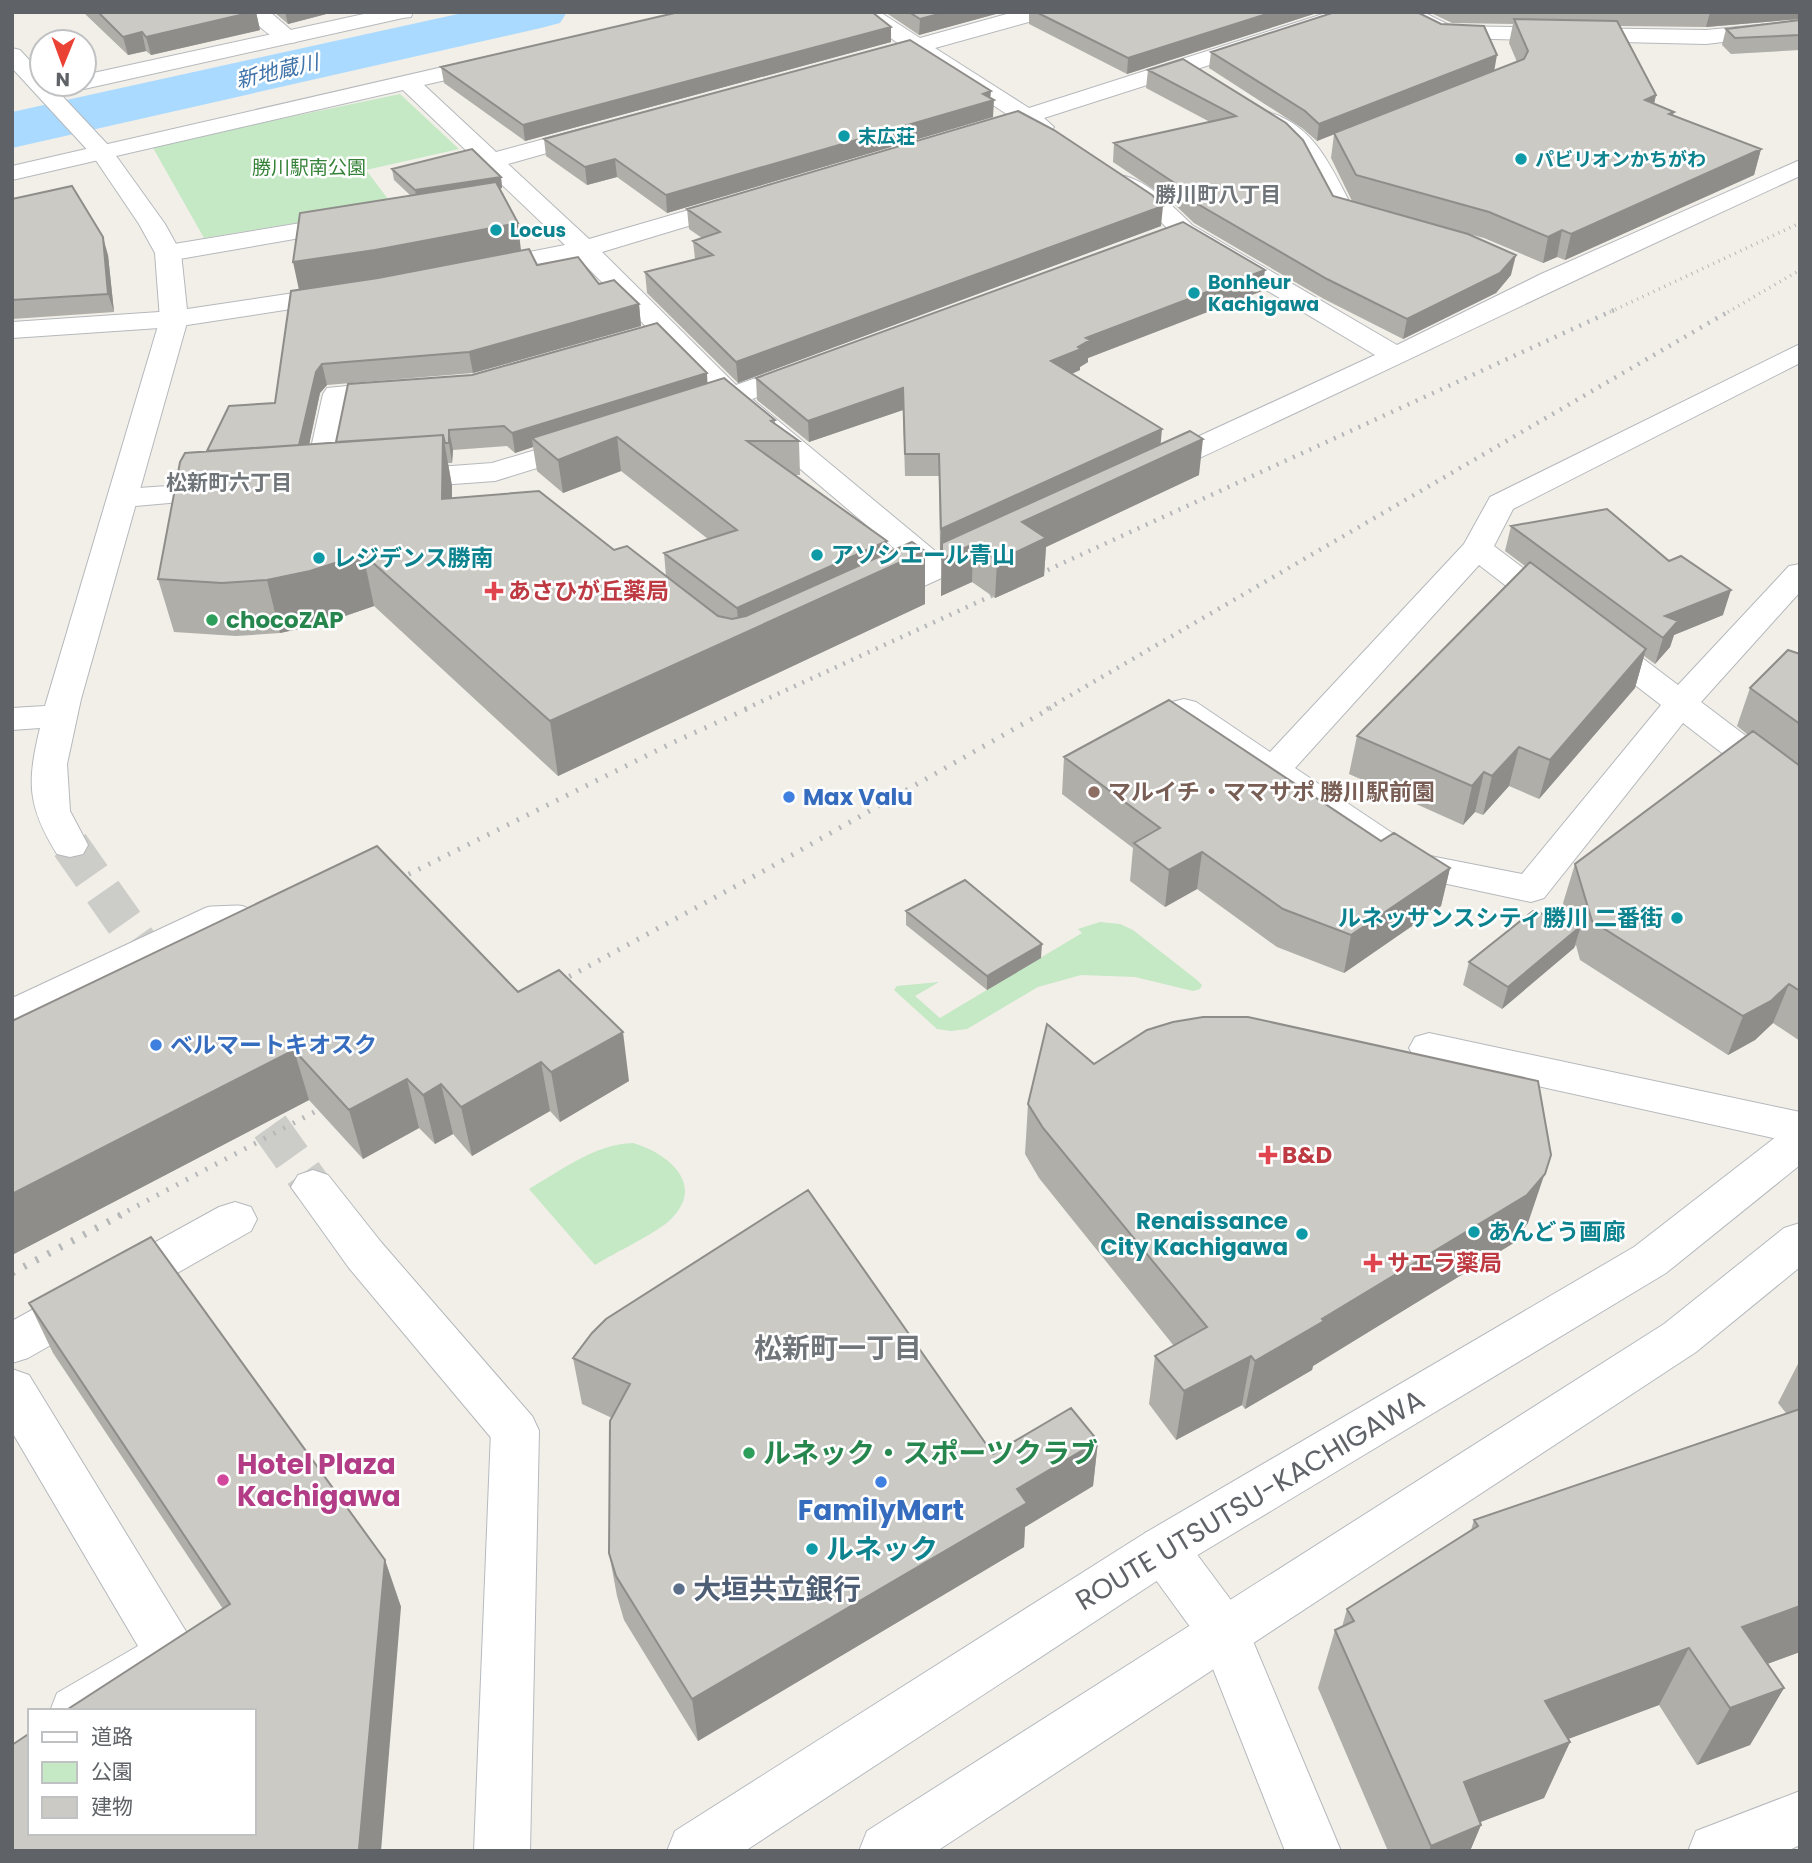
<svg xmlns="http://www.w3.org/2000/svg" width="1812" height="1863" viewBox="0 0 1812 1863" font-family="Poppins,'Noto Sans JP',sans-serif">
  <rect width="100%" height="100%" fill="#f1efe8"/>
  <!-- green -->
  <path fill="#c5e8c5" d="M400,94L459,149L366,170L394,207L204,238L152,146Z
    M1100,922L1120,924L1133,930L1197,980L1202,985L1200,989L1193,991L1135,977L1081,975L1038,987L967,1029L951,1031L937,1029L894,990L897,986L939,982L915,996L940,1018L1082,933L1078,929Z
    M633,1143C668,1153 707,1185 670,1220C655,1234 614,1253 595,1265L529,1189C562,1170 595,1144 633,1143Z"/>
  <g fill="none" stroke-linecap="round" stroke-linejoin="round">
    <!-- river -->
    <path fill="#aadaff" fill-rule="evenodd" d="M467,12H567L560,23L541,28L12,148V112Z"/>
    <!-- tertiary-tunnel -->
    <path stroke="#ccccc8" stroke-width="38" stroke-dasharray="38 19" stroke-linecap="butt" d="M70,845L167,983
      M237,1080L313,1187"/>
    <!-- minor casing -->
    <g stroke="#b5b8bc" stroke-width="2">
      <path id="minor" d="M247,12H270L299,37L296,42C278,46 257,26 247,12Z
        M855,12H880L920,38L1014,12H1049L1047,17L935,48L1029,108L1329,12H1361L1359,17L1044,118L1054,127L1050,132H1034L1023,125L978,139L970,137L966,132L970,127L1008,115L914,53L901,57L893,55L890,50L899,44Z
        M1396,12H1423L1451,26L1706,30L1800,21V33L1706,44L1447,38L1398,17Z
        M495,55L503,57L506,62L503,67L424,85L496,152L596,125L604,127L608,132L604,137L508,164L589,239L730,198L739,196L748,198L751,203L748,208L602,252L736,385L794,365L804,363L814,365L818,371L814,377L752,399L940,555L976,538L987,536L998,538L1003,545L998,552L887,603L876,606L865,603L860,596L865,589L915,566L727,407L692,419L682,416L678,410L682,404L712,393L578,258L482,277L473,275L469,269L473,263L565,245L403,90L12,180V166Z
        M1267,112C1312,123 1331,166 1350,203L1386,214L1390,219L1386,224L1377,227L1331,213L1303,157L1285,140L1255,119L1259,114Z
        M1800,160V176C1587,273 1378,375 1167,473L1156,476L1145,473L1141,467L1145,461L1375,355L1174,235L1152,213L1112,186L1109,181L1112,176C1137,170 1175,208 1192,225L1397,345L1541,274Z
        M349,215L358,218L362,223L358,228L168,261L159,258L155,253L159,248L168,245Z
        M341,286L350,288L354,294L350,300L174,327L12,338V322L174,311Z
        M1800,344V363L1513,509L1494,546L1678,685L1789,566L1800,564V592L1701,702L1800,777V807L1787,803L1683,723L1544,898L1531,902L1401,874L1172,718L1167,710L1172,702L1184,699L1196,702L1270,752L1464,544L1490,497ZM1479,565L1661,705L1522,874L1425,855L1295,768Z
        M397,381L407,384L411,390L407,396L350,402L333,484L329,490L318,493L307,490L303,484L323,394L327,388Z
        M585,435L595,438L600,444L595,450L495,481L398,488L387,485L383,479L387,473L398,470L492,463Z
        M226,482L237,485L241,491L237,497L124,507L113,504L109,498L113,492L124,489Z
        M235,1202L251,1207L257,1219L251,1231L28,1358L12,1363V1321L219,1207Z
        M12,1369L29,1375L190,1638L198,1655L190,1672L126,1711H50L57,1693L138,1646L12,1432Z
        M1163,1526L1181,1533L1242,1615L1341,1851H1285L1204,1646L1145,1565L1138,1549L1145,1533Z
        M1800,1791V1845L1787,1851H1688L1696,1831Z"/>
    </g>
    <!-- tertiary casing -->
    <g stroke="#b5b8bc" stroke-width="2">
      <path id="tertiary" d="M373,12H413L411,17L403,18L84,89L74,84H84V75Z
        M12,48L20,50L42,74V84H51L109,146L165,224L181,253L188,319L81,699L67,764L70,811L88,845L83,854L70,857L57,854C27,806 27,782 40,728L12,730V708L45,706L160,319L155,253L139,224L93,156L12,68Z
        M1429,1033L1800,1112V1144L1415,1059L1409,1048L1415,1037Z
        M313,1170L328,1175L381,1242L532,1416L539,1431L532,1446L515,1452L498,1446L349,1268L291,1187L298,1175Z"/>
    </g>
    <!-- secondary casing -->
    <g stroke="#b6babf" stroke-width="2">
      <path id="secondary" d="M1800,1125V1165L1666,1273L1181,1565L745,1851H667L675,1831L1145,1533L1634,1247L1785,1130Z
        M1800,1223V1267L1696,1352L937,1851H859L867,1831L1664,1324L1784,1228Z
        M515,1410L532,1416L539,1431L530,1851H474L491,1431L498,1416Z"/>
    </g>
    <!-- minor -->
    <use href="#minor" fill="#fff" fill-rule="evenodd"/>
    <!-- tertiary -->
    <use href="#tertiary" fill="#fff" fill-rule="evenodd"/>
    <!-- secondary -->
    <use href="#secondary" fill="#fff" fill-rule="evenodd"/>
    <!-- rail-far3 -->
    <path stroke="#b6b7b8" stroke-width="3.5" stroke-dasharray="1 5" stroke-linecap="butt" d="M1610,312L1800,223
      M1728,312L1800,270"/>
    <!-- rail-far2 -->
    <path stroke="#b6b7b8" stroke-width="4.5" stroke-dasharray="2 7" stroke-linecap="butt" d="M745,709L1614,310
      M1047,709L1731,310"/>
    <!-- rail-far1 -->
    <path stroke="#b6b7b8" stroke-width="5" stroke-dasharray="2 9" stroke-linecap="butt" d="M389,884L674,742L749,708
      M550,987L769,868L1051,708
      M118,1216L337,1100"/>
    <!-- rail -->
    <path stroke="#b6b7b8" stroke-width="7" stroke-dasharray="2.5 11" stroke-linecap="butt" d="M12,1273L121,1215"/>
    <!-- pedestrian-bridge casing -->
    <g stroke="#b5b8bc" stroke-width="37" stroke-linecap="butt">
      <path id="pedestrian-bridge" d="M17,1015L212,924L238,923L243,930"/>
    </g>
    <!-- pedestrian-bridge -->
    <use href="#pedestrian-bridge" stroke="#fff" stroke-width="35"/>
  </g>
  <!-- wall -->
  <path fill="#afaea9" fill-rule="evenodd" d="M83,12H256L260,30L151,55L146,51L128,55Z
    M274,12H334L288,24Z
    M885,12H1003L919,35Z
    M1029,12H1320L1127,74L1029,24Z
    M1429,12H1800V19L1706,27L1620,26L1656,95L1654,104L1674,112L1673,116L1761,149L1754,175L1565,260L1557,257L1543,263L1484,238L1469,234L1511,275L1496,293L1403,339L1324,299L1194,223L1171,201L1113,162L1114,143L1210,122L1146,88L1148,70L1183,59L1333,196L1352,201L1331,158L1334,134L1317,141L1302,128L1209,68L1211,52L1494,71L1517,62L1509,43L1513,24L1452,23Z
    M1800,20V50L1731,54L1722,45L1726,29Z
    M891,27V42L525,141L444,83L441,67Z
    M990,98L993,117L667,213L617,177L587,185L546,156L544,139Z
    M392,169L501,177L502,188L500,189L521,250L537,265L599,284L639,304L641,326L473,373L327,385L320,393L309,444L336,442L707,383L775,420V424L799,441L800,475H795L887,553L925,604L558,776L374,606L322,624L280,633L236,636L174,632L158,579L207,451L275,403L299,290L410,195L394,180ZM507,446L515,453L533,447L537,471L563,493L621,471L708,539L664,553L666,576L614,550L452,498V486L448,463H452L453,450Z
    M12,199L108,255L114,312L12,319Z
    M687,209L1161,226L738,383L647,293L645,272L695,259L693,241L702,238L689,229Z
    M1262,291L1088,358V362L1080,367V370L1072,374L1199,475L1046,547L1044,576L995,598L972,582L941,596V550L940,551L939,476H905L903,410L809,442L757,400L756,378Z
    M1511,526L1723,615L1674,635L1670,647L1655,664L1644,656L1635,688L1539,799L1509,786L1483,815L1475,812L1463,825L1349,774L1357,736L1525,566L1505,551Z
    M1800,654V1041L1773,1023L1755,1040L1728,1055L1580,960L1576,945L1574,948L1502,1009L1463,985L1469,962L1569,922L1563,903L1575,864L1748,735L1737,726L1750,688Z
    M1064,757L1381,841L1450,868L1441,906L1344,973L1277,947L1197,889L1165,907L1130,881L1133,848L1062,794Z
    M906,911L1041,958L987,990L906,925Z
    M518,992L629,1081L560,1122L550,1111L472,1156L453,1134L435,1144L419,1128L363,1159L309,1100L12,1255V1021Z
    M1094,1064L1528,1223L1512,1244L1313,1366L1312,1370L1245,1409L1242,1405L1176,1440L1149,1404L1155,1356L1174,1346L1039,1178L1025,1154L1028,1104Z
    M29,1303L385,1560L401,1607L223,1609L53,1353Z
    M573,1358L993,1454L1098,1441L1093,1486L1025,1527L1024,1547L698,1741L624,1620L617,1596L609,1553L612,1418L582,1404Z
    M1800,1360V1652L1767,1664L1784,1688L1750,1745L1697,1765L1659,1705L1568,1739L1570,1742L1544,1798L1480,1822L1481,1825L1470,1851H1388L1318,1688L1335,1630L1342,1627L1347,1609L1471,1530L1474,1520L1786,1413L1778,1403Z"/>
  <!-- shaded-wall -->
  <path fill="#8f8d8a" d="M253,12H256L260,30L151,55L146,37Z
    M285,12H334L288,24Z
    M946,12H1003L919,35L920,19Z
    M1273,12H1320L1127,74L1128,58Z
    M1710,12H1800V19L1706,27Z
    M891,27V42L525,141L523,125Z
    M142,32L146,51L128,55L123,37Z
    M1497,55L1494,72L1317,141L1319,124Z
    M991,91L990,101L994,100L993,117L667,213L666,195Z
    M1656,95L1650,120L1645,100Z
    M1761,149L1754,175L1565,260L1571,234Z
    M615,159L617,177L587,185L585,167Z
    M501,177L502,188L417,202L415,190Z
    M1163,206L1161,226L738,383L736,362Z
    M518,223L521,251L381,278L299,290L293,262Z
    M1562,230L1557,257L1543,263L1548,237Z
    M103,237L108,255L114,312L108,294Z
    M1516,255L1511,275L1496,293L1403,339L1407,319Z
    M1265,270L1262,291L1088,358V362L1080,367V370L1050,383L1051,361L1078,347L1086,338Z
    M639,304L641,326L473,373L469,352Z
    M322,364L327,385L320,393L303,474L298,451L316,372Z
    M707,373L708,393L532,438L533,447L515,453L512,433Z
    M903,388V410L809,442L808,421Z
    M1162,429L1160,451L940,551L941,529Z
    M449,430L453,450L452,463L449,443Z
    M443,435L452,486L451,551L442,499Z
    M617,437L621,471L563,493L558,460Z
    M1203,439L1199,475L1046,547L1044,576L995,598L997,561L1022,522Z
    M887,541V568L925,551V604L558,776L550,721L739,636L737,608Z
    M973,544L972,582L941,596L942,559Z
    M363,554L374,606L322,624L280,633L267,580Z
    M1731,590L1723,615L1674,635L1670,647L1655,664L1663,638L1665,616Z
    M1646,649L1635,688L1539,799L1550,760Z
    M1519,747L1509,786L1483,815L1492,776Z
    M1484,772L1475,812L1463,825L1472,786Z
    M1202,852L1197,889L1165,907L1169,870Z
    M1450,868L1441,906L1344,973L1351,935Z
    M1581,926L1574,948L1502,1009L1508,987Z
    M1042,944L1041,958L987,990V976Z
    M1789,984L1773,1023L1755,1040L1728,1055L1743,1016Z
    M623,1032L629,1081L560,1122L551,1072Z
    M294,1050L309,1100L12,1255V1194Z
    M541,1062L550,1111L472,1156L461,1107Z
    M407,1079L419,1128L363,1159L349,1110Z
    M441,1084L453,1134L435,1144L423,1095Z
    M1551,1155L1528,1223L1512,1244L1313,1366L1312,1370L1245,1409L1255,1361Z
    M1251,1356L1242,1405L1176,1440L1184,1391Z
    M1098,1441L1093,1486L1025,1527L1024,1547L698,1741L692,1699L1017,1489Z
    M385,1560L401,1607L381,1851H357Z
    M1800,1606V1652L1713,1684L1742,1627Z
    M1689,1648L1659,1705L1520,1757L1545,1701Z
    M1784,1688L1750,1745L1697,1765L1730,1708Z
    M1570,1742L1544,1798L1441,1837L1464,1782Z
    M1481,1825L1470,1851H1429L1431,1846Z"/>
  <!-- building -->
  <path fill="#cccac5" stroke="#8f8d8a" stroke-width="2" d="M98,12H253L146,37L142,32L123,37Z
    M679,12H872L891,27L523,125L441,67Z
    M909,12H946L920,19Z
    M1036,12H1273L1128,58Z
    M1335,12H1417L1441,24L1484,26L1497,55L1319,124L1305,111L1211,52Z
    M1514,19L1617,21L1656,95L1645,100L1674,112L1669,114L1761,149L1571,234L1562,230L1548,237L1489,212L1356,175L1334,133L1524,59L1528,51Z
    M1800,20V35L1735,38L1726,29Z
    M910,40L991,91L983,94L994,100L666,195L615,159L585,167L544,139Z
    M1183,59L1286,123L1303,140L1333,196L1468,234L1516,255L1500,273L1407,319L1327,279L1196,203L1173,182L1114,143L1236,116L1148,70Z
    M1018,111L1054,130L1152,195L1163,206L736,362L645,272L713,255L693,241L720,232L687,209Z
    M472,149L501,177L415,190L392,169Z
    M496,182L518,223L375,250L293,262L300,213Z
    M72,186L103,237L108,294L12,300V199Z
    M1183,222L1265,270L1086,338L1090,340L1078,347L1081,349L1051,361L1162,429L941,529L939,454H905L903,388L808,421L756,378Z
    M529,249L537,265L578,257L599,284L614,280L639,304L469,352L322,364L316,372L299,445L207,451L229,406L275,403L291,291L378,278Z
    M657,323L707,373L512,433L504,426L449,430V443H445L443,435L336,442L348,384L472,375Z
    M724,378L775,420L771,421L799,441H747L887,541L737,608L664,553L737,530L617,437L558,460L532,438Z
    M1190,431L1203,439L1022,522L1046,538L997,561L973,544L942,559V543Z
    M443,435L442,499L539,491L614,550L627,546L718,616L732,619L746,616L912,542L925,551L550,721L363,554L310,571L267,580L222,583L158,579L180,462L185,453Z
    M1607,509L1669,561L1681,556L1731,590L1665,616L1678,621L1663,638L1511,526Z
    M1530,562L1646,649L1550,760L1519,747L1492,776L1484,772L1472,786L1357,736Z
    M1788,650L1800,654V724L1750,688Z
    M1169,700L1381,841L1394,833L1450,868L1351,935L1283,909L1202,852L1169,870L1134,843L1160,828L1064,757Z
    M1753,731L1800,766V991L1789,984L1771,1001L1743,1016L1592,921L1575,864Z
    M377,846L518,992L559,970L623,1032L551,1072L541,1062L461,1107L441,1084L423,1095L407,1079L349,1110L294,1050L12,1194V1021Z
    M965,880L1042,944L987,976L906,911Z
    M1533,911L1581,926L1508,987L1469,962Z
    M1203,1017H1248L1538,1081L1551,1155L1545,1174L1527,1195L1322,1319L1324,1321L1255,1361L1251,1356L1184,1391L1155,1356L1207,1327L1043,1128L1028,1104L1047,1024L1094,1064L1147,1030L1173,1022Z
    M808,1190L993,1454L1071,1408L1098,1441L1017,1489L1027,1503L692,1699L616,1576L609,1553L610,1421L630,1384L573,1358L592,1333L606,1319Z
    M151,1237L385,1560L359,1849L357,1851H12V1745L30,1733V1833H254V1711H65L230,1604L29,1303Z
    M1800,1409V1606L1742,1627L1784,1688L1730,1708L1689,1648L1545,1701L1570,1742L1464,1782L1481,1825L1431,1846L1335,1630L1354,1621L1347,1609L1478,1526L1474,1520Z"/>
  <!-- markers -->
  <g fill="#0f9aa8" stroke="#fff" stroke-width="2.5">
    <circle cx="844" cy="136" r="7"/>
    <circle cx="1521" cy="159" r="7"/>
    <circle cx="496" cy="230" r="7"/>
    <circle cx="1194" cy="293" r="7"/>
    <circle cx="817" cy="555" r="7"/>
    <circle cx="319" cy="558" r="7"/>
    <circle cx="1677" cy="918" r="7"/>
    <circle cx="1474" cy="1232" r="7"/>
    <circle cx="1302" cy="1234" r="7"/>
    <circle cx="812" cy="1549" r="7"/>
  </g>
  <g fill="#e0444e" stroke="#fff" stroke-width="2.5">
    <path d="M490.5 580.5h7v7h7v7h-7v7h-7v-7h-7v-7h7z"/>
    <path d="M1264.5 1144.5h7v7h7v7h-7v7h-7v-7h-7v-7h7z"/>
    <path d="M1369.5 1252.5h7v7h7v7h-7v7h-7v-7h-7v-7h7z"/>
  </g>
  <g fill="#2e9e5b" stroke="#fff" stroke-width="2.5">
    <circle cx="212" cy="620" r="7"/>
    <circle cx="749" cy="1453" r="7"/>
  </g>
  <circle fill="#8d6e63" stroke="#fff" stroke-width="2.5" cx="1094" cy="792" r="7"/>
  <g fill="#3f7fe0" stroke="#fff" stroke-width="2.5">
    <circle cx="789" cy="797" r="7"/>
    <circle cx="156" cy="1045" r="7"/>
    <circle cx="881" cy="1482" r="7"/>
  </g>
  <circle fill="#d1479c" stroke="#fff" stroke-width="2.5" cx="223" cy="1480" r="7"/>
  <circle fill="#5c6f8a" stroke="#fff" stroke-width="2.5" cx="679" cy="1589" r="7"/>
  <g text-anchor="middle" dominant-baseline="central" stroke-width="5" stroke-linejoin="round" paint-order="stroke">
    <!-- far-culture labels -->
    <g font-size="19" font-weight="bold" fill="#0d838f" stroke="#fff" text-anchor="start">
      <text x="858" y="136">末広荘</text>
      <text x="1535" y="159">パビリオンかちがわ</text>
      <text x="510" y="230">Locus</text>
      <text x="1208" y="282">Bonheur<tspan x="1208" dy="22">Kachigawa</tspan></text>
    </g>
    <!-- far-park labels -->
    <g font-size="19" fill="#348238" stroke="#fff">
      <text x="309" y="167">勝川駅南公園</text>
    </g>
    <!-- far-water labels -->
    <g font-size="21" font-style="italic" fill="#4174aa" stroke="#fff">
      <text transform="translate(277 71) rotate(-13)">新地蔵川</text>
    </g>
    <!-- far-neighbourhood labels -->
    <g font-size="21" font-weight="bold" fill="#70757a" stroke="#fff">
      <text x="1218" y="194">勝川町八丁目</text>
      <text x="229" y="482">松新町六丁目</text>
    </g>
    <!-- culture labels -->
    <g font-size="23" font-weight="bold" fill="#0d838f" stroke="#fff" text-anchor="start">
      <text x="831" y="555">アソシエール青山</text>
      <text x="333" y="558">レジデンス勝南</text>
      <text x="1663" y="918" text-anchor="end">ルネッサンスシティ勝川 二番街</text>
      <text x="1288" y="1221" text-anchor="end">Renaissance<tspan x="1288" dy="26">City Kachigawa</tspan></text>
      <text x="1488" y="1232">あんどう画廊</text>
    </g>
    <!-- health labels -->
    <g font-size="23" font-weight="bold" fill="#be3a42" stroke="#fff" text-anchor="start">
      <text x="508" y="591">あさひが丘薬局</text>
      <text x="1282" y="1155">B&amp;D</text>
      <text x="1387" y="1263">サエラ薬局</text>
    </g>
    <!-- leisure labels -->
    <g font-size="23" font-weight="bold" fill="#27864d" stroke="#fff" text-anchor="start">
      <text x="226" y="620">chocoZAP</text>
    </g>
    <!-- education labels -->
    <g font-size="23" font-weight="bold" fill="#785e54" stroke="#fff" text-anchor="start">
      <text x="1108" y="792">マルイチ・ママサポ 勝川駅前園</text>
    </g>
    <!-- shop labels -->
    <g font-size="23" font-weight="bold" fill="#366cbe" stroke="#fff" text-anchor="start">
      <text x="803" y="797">Max Valu</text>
      <text x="170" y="1045">ベルマートキオスク</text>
    </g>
    <!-- near-neighbourhood labels -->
    <g font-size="28" font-weight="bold" fill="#70757a" stroke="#fff">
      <text x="838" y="1348">松新町一丁目</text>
    </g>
    <!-- near-leisure labels -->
    <g font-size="28" font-weight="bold" fill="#27864d" stroke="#fff" text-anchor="start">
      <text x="763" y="1453">ルネック・スポーツクラブ</text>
    </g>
    <!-- near-hotel labels -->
    <g font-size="28" font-weight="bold" fill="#b23c85" stroke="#fff" text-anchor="start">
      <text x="237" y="1464">Hotel Plaza<tspan x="237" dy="32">Kachigawa</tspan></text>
    </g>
    <!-- near-street labels -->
    <g font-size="28" fill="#5f6368" stroke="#fff">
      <text transform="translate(1250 1500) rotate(-31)">ROUTE UTSUTSU-KACHIGAWA</text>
    </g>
    <!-- near-shop labels -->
    <g font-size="28" font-weight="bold" fill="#366cbe" stroke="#fff">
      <text x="881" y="1510">FamilyMart</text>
    </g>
    <!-- near-culture labels -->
    <g font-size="28" font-weight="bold" fill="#0d838f" stroke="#fff" text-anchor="start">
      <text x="826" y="1549">ルネック</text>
    </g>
    <!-- near-service labels -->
    <g font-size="28" font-weight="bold" fill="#4e5e75" stroke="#fff" text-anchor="start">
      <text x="693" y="1589">大垣共立銀行</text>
    </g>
  </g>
  <!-- border -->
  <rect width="1812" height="1863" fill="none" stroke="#5f6368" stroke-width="28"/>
  <!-- legend -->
  <rect x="28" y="1709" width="228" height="126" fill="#ffffff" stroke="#bfc1c3" stroke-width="2"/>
  <rect x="42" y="1732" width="35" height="10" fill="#ffffff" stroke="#bfc1c3" stroke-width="2"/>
  <text x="91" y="1744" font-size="21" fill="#5f6368">道路</text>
  <rect x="42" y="1762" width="35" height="21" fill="#c5e8c5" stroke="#bfc1c3" stroke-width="2"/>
  <text x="91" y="1779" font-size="21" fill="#5f6368">公園</text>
  <rect x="42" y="1797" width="35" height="21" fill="#cccac5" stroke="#bfc1c3" stroke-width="2"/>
  <text x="91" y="1814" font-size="21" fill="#5f6368">建物</text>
  <!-- north arrow -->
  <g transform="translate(63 63) rotate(181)"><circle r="33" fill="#ffffff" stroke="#bfc1c3" stroke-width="2"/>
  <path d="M0-5L12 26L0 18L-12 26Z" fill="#ea4335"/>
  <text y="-10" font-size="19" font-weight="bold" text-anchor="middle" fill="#5f6368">N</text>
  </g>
</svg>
